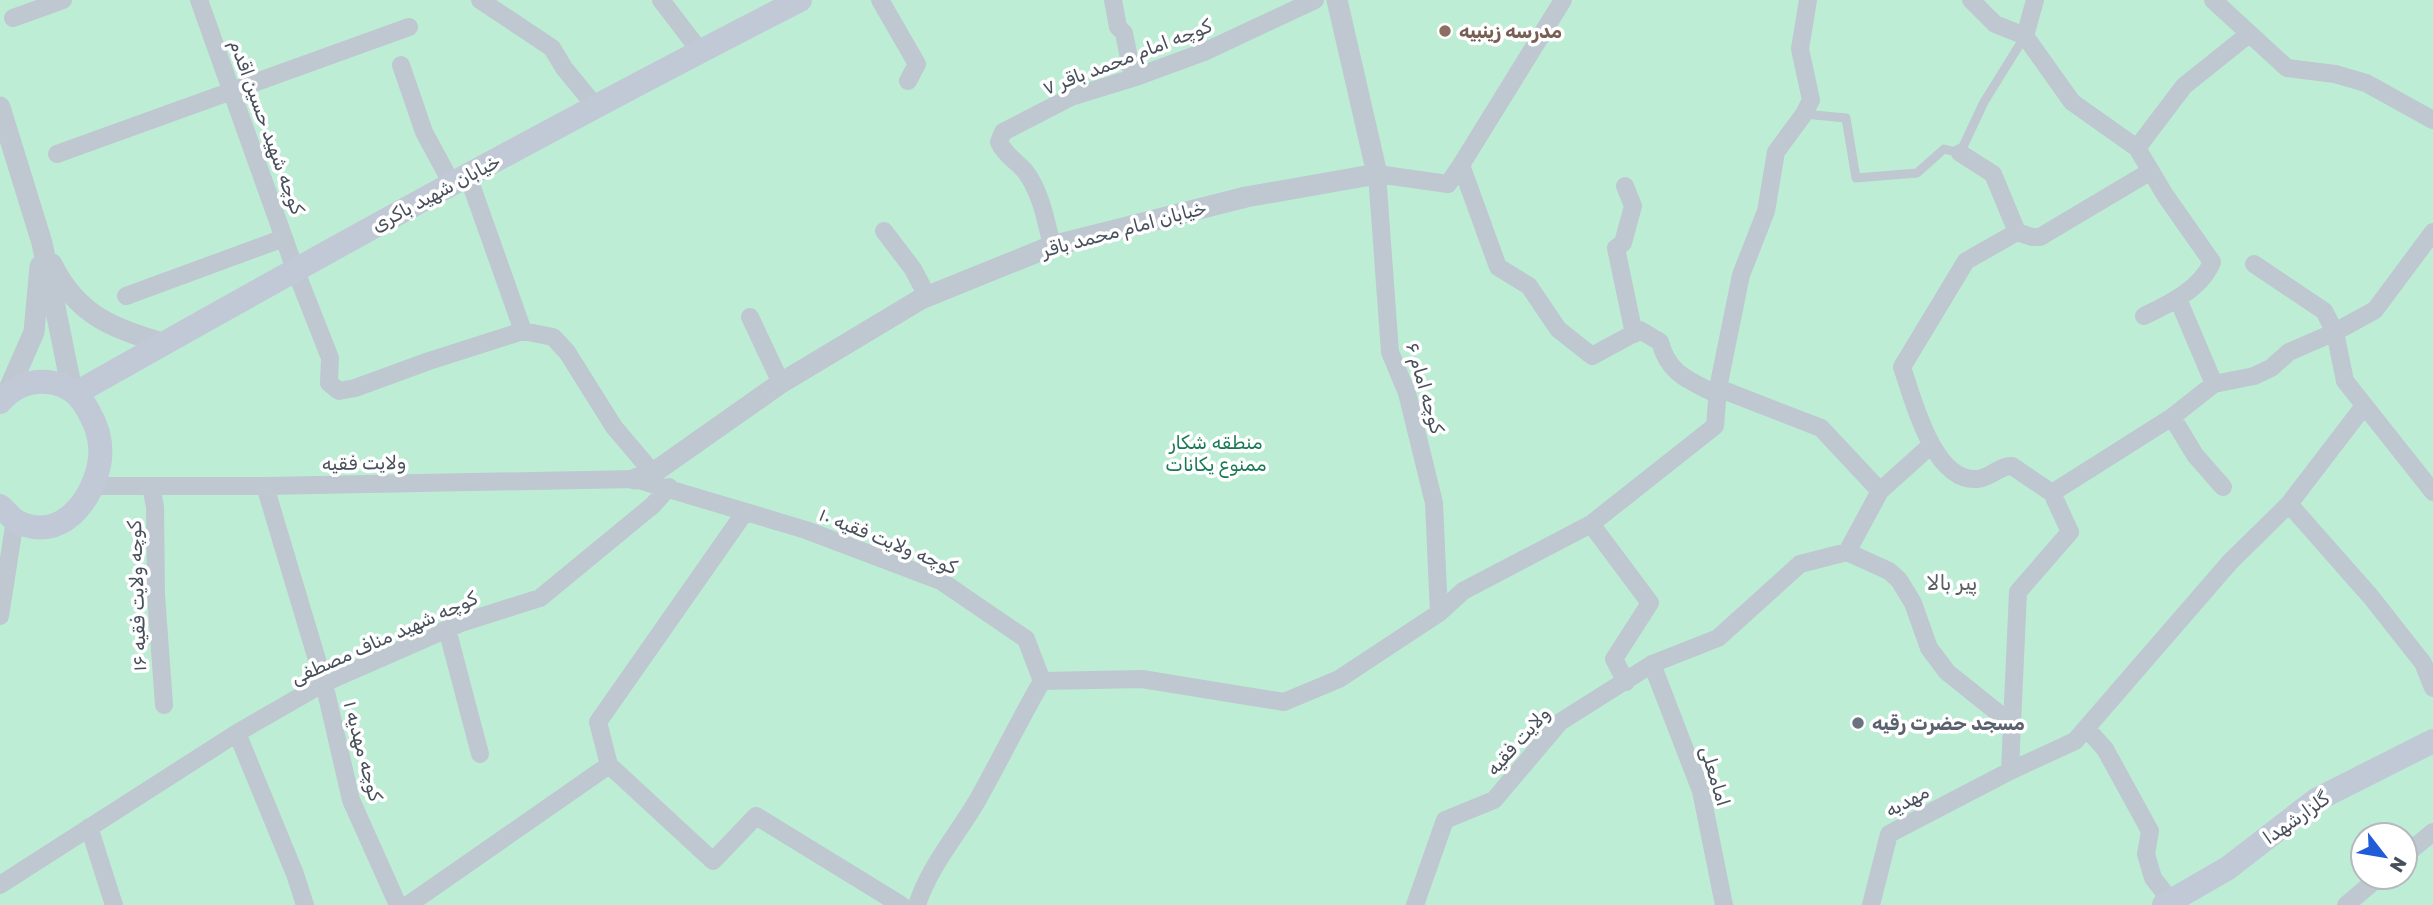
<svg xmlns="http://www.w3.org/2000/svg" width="2433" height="905" viewBox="0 0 2433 905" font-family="Rubik,Vazirmatn,sans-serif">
  <rect width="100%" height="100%" fill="#f1eeee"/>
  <!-- green -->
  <path fill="#beedd6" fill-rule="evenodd" d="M0,0H2433V905H0ZM2363,835H2405V877H2363Z"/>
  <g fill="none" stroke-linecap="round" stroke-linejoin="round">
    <!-- service -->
    <path stroke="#bfc7d0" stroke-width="9" d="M1804,114L1846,118L1856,178L1917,173L1944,149L1960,153L1984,102L2025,36"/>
    <!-- minor -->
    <path stroke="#bfc7d0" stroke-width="18" d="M199,0L295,269L330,358L329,383L339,391L355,388L429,361L523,331L553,337L567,352L614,427L653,473
      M480,0L552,48L564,68L596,107
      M661,0L700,51
      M880,0L917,64L908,81
      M1113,0L1118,27L1124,33L1133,78
      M1971,0L1995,24L2025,36L2072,102L2137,148L2165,195L2212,262C2201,289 2169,304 2144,316
      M2213,0L2287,68L2335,74L2366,83L2433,120
      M13,18L63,0
      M2025,36L2035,0
      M401,65L424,132L452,184
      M2137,148L2184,86L2249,34
      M1960,153L1993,174L2017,232L1966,261L1902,367C1913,399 1933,482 1977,479C1990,478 2001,465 2012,466L2052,493L2070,532L2018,592L2012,724
      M57,154L409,27
      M1461,165L1498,267L1529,286L1558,329L1592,356L1640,330L1660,342C1669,375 1689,380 1718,395
      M468,176L523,331
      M1625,186L1633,206L1623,243L1616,248L1634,334
      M884,231L913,269L927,296
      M2017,232L2032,237H2040L2151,171
      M1052,246C1046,221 1041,192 1025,171C1016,161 1004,154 999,142L1003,132L1071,97L1133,78L1204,52L1315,0
      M2254,264L2324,311L2335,332L2345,381L2433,492
      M126,296L284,238
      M2178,299L2214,384
      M750,317L781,383
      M1718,388L1821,428L1880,491L1930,446
      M2172,417L2195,455L2223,487
      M94,486H265L635,479L806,530L941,581L1026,639L1042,681C1019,721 999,762 977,801C957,835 929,867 917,905
      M151,486L155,507L156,595L164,705
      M265,486L324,683L351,800L398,905
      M2052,493L2172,417L2214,384L2254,376L2271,368L2289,352L2335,332L2375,310L2433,232
      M2289,504L2371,597L2423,663L2433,688
      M1591,524L1650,603L1614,659L1626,682
      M1847,552L1889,571L1899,580L1913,603L1929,648L1947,672L2012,724L2010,771L2075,741L2230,562L2289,504L2364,406
      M1439,613L1434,503L1407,393L1390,352L1377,174L1448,184L1461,165L1563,0
      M0,616L15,520
      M447,629L480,754
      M1652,664L1701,791L1724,905
      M1042,681L1142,679L1284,702L1339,679L1439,613L1463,591L1591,524L1715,426L1718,388L1741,275L1766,211L1776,152L1804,114L1811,100L1800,49L1808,0
      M2086,728L2105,749L2150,831L2146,854L2153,878L2171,901
      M237,733L295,874L305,905
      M609,765L713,861L756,816L901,905
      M89,827L114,905
      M2405,855L2433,832
      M0,885L237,733L324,683L461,623L540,598L653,505L669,487
      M408,905L609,765L598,722L745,512
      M1415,905L1445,820L1494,800L1560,722L1652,664L1718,638L1800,564L1847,552L1880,491
      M1871,905L1889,834L2010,771
      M2346,905L2379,877"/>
    <!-- tertiary -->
    <path stroke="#bfc7d0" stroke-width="21" d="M0,107L42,243L72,390
      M52,264C76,314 113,329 163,343
      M6,396L34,332L40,266
      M635,479L653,473L781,383L921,299L1052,246L1246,197L1377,174L1337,0"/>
    <!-- secondary -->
    <path stroke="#c1c9d6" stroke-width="24" d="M76,393C315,258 555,125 800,0
      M0,402C12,388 29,380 48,382C68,384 80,395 89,412C97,426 102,442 100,459C95,498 61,545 16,521C10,517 5,510 0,506
      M2164,905L2228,868L2316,800L2433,741"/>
  </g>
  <!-- markers -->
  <circle fill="#8d6e63" stroke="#fff" stroke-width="2.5" cx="1445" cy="31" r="7"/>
  <circle fill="#6b7280" stroke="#fff" stroke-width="2.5" cx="1858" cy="723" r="7"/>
  <g text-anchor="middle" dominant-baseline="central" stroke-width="7" stroke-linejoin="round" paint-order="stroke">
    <!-- education labels -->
    <g font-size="19" font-weight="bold" fill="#785e54" stroke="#fff" text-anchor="start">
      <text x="1459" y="31">مدرسه زینبیه</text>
    </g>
    <!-- street labels -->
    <g font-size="19" fill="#474f5b" stroke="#fff">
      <text transform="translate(1127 57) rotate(-21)">کوچه امام محمد باقر ۷</text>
      <text transform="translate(267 127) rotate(70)">کوچه شهید حسین اقدم</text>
      <text transform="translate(436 193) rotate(-28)">خیابان شهید باکری</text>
      <text transform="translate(1124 229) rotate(-15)">خیابان امام محمد باقر</text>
      <text transform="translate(1425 388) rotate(74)">کوچه امام ۶</text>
      <text transform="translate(364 463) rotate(-1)">ولایت فقیه</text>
      <text transform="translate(888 541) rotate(22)">کوچه ولایت فقیه ۱۰</text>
      <text transform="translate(137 596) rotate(-92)">کوچه ولایت فقیه ۱۶</text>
      <text transform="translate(384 638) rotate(-24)">کوچه شهید مناف مصطفی</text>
      <text transform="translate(1518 741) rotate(-48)">ولایت فقیه</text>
      <text transform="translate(363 751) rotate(75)">کوچه مهدیه ۱</text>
      <text transform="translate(1715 776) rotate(73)">امامعلی</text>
      <text transform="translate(1907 801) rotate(-28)">مهدیه</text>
      <text transform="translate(2296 818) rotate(-35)">گلزارشهدا</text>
    </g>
    <!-- park labels -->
    <g font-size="19" fill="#1b7955" stroke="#fff">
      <text x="1216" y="442">منطقه شکار<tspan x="1216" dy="22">ممنوع یکانات</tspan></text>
    </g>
    <!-- worship labels -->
    <g font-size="19" font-weight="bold" fill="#5b616d" stroke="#fff" text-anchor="start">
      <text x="1872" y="723">مسجد حضرت رقیه</text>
    </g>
    <!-- neighbourhood labels -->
    <g font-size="21" fill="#5b5e63" stroke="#fff">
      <text x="1952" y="582">پیر بالا</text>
    </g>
  </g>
  <!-- north arrow -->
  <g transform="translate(2384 856) rotate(121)"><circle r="33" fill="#ffffff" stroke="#b5b9bd" stroke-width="2"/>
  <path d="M0-5L12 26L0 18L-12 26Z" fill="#205bd8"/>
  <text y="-10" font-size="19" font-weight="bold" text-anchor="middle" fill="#474f5b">N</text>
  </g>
</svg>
